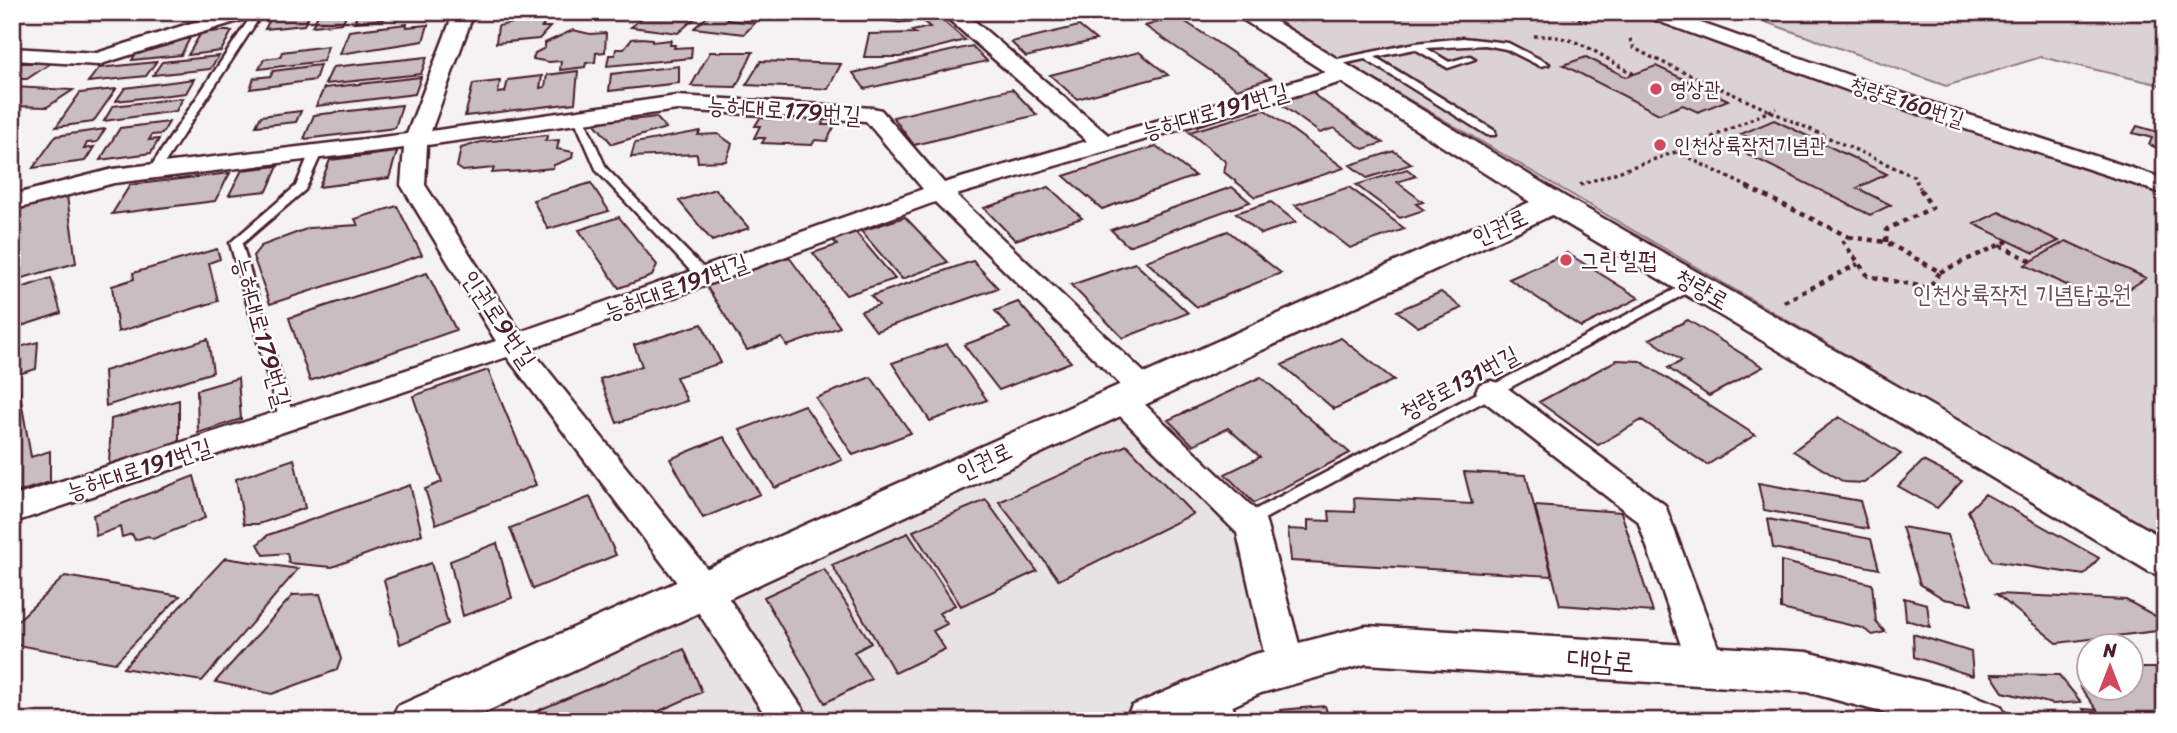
<svg xmlns="http://www.w3.org/2000/svg" width="2177" height="733" viewBox="0 0 2177 733" font-family="Sriracha,'Poor Story',sans-serif">
  <rect width="100%" height="100%" fill="#f4f2f2"/>
  <filter id="ink" filterUnits="userSpaceOnUse"><feTurbulence type="fractalNoise" baseFrequency=".0143" numOctaves="2"/><feDisplacementMap in="SourceGraphic" scale="14" xChannelSelector="R" yChannelSelector="G"/><feConvolveMatrix kernelMatrix="1 2 1 2 8 2 1 2 1" color-interpolation-filters="sRGB"/></filter>
  <g filter="url(#ink)">
    <!-- built -->
    <path fill="#e7e2e3" d="M1118,406L1248,530L1274,655L1131,721H432Z"/>
    <!-- green -->
    <path fill="#dbd2d5" stroke="#927880" stroke-width="2" d="M1259,12H1642L2165,192V541Z
      M1737,12H2165V86L2041,57L1946,86Z"/>
    <!-- building -->
    <path fill="#cabdc1" stroke="#4a1f2b" stroke-width="2" d="M274,12L301,14H310L304,25L265,29Z
      M320,12H348L342,23L312,26Z
      M359,12H388L384,19L354,22Z
      M403,12H431L430,15L400,18Z
      M650,12H702L678,33L631,27Z
      M713,12H735L726,20L755,23L744,34L694,28Z
      M1178,17L1271,78L1237,89L1145,26Z
      M941,19L965,40L900,57H864L869,34L915,33L912,31L930,27L925,23Z
      M523,21L545,23L542,27H550L539,39L496,43L498,26Z
      M407,24L406,27L428,25L423,41L340,54L349,31Z
      M1079,26L1096,40L1026,57L1011,42Z
      M573,30L590,34L606,33L605,52L596,53L595,62L586,63L585,67L560,70L561,61L549,62L533,59L535,53L545,48V43Z
      M220,31H232L221,51L188,55L201,33Z
      M190,38L181,55L132,60L136,53L173,44L175,40Z
      M641,38L652,39V42L671,40L670,45H675L674,48L692,47L691,58L607,66L609,55H615L616,49H624L632,39Z
      M328,46L323,61L259,69L264,59L280,57L282,52Z
      M972,46L987,61L865,89L853,73Z
      M710,52H753L736,87L691,86Z
      M1139,52L1168,75L1077,99L1050,75Z
      M219,56L210,69L153,75L162,62Z
      M427,57L421,74L325,84L333,67Z
      M1586,57L1626,77L1656,66L1728,100L1698,112L1683,105L1659,114L1563,65Z
      M761,61L841,64L828,89L746,85Z
      M156,62L146,76L88,82L99,68Z
      M12,63H51L27,79H12Z
      M320,65L315,80L250,89L254,78L271,76L273,71Z
      M679,66V83L609,91L611,74Z
      M578,71L575,103L465,116L473,84L500,81L498,93L505,92L508,80L542,76L540,88L545,87L547,75Z
      M421,77L415,94L316,106L324,88Z
      M194,79L186,93L116,101L125,88Z
      M12,88L13,87L73,90L47,107L12,106Z
      M116,89L93,122L56,127L80,93Z
      M1012,89L1037,115L914,145L893,117Z
      M1311,89L1317,97L1383,143L1363,149L1334,128L1320,133L1282,105L1290,103L1282,97Z
      M183,98L176,111L104,121L113,106Z
      M402,105L395,128L304,139L314,115Z
      M1265,110L1344,168L1255,197L1224,172L1226,162L1189,132Z
      M301,111L296,122L256,126L261,116Z
      M626,114L631,120L656,117L666,128L612,144L595,124Z
      M792,115L826,117L822,125H835L827,141L815,140L812,145L762,143L765,138H754L760,126H755L760,118L789,120Z
      M1774,120L1887,174L1857,188L1891,205L1870,215L1743,152L1762,144L1741,134Z
      M169,122L162,134L152,135L149,140L159,139L151,153L100,160L120,128Z
      M2137,126L2165,134V155L2160,153L2162,149L2149,145L2152,138L2133,133Z
      M105,129L97,142L87,143L84,149L94,147L85,161L33,168L56,136Z
      M700,131L698,135L718,134L732,144L726,161L698,162L697,154L631,157L635,143Z
      M548,135L545,141L559,140L557,149L573,152L572,158L554,165L553,168L522,171L492,173L494,168L463,171L457,167L461,148L481,142Z
      M1156,146L1195,176L1102,209L1064,176Z
      M1394,151L1412,164L1367,178L1350,165Z
      M397,152L389,178L319,187L330,160Z
      M278,166L267,191L229,195L242,170Z
      M1407,169L1416,176L1397,182L1423,202L1416,204L1424,210L1400,218L1356,185Z
      M230,173L215,201L112,214L130,185Z
      M591,183L609,211L548,229L533,200Z
      M1049,187L1082,218L1015,240L984,208Z
      M1232,187L1250,202L1128,246L1111,230Z
      M1349,187L1405,229L1350,248L1295,205Z
      M715,189L749,228L712,241L679,201Z
      M67,196L76,263L12,281V211Z
      M1271,202L1296,222L1261,234L1236,213Z
      M397,206L422,255L270,304L253,256L261,246L309,228L358,225L355,219Z
      M1999,212L2059,241L2034,253L1974,224Z
      M619,217L657,265L652,276L619,288L579,230Z
      M905,217L948,262L902,279L861,231Z
      M853,229L895,279L846,295L813,253L837,245L830,237Z
      M1228,231L1281,273L1197,307L1146,261Z
      M2066,241L2146,278L2106,304L2025,265Z
      M217,249L220,259L209,263L218,301L118,332L112,286L134,279L133,273Z
      M1567,253L1639,298L1581,327L1509,279Z
      M789,257L840,327L787,346L782,338L747,350L705,284Z
      M973,261L998,288L876,331L861,311L879,305L871,296Z
      M1135,263L1188,313L1123,338L1071,285Z
      M427,273L456,330L310,381L289,318Z
      M51,278L61,313L12,329V291Z
      M1441,292L1462,308L1418,327L1397,311Z
      M1018,302L1071,362L999,390L964,345L1010,328L995,311Z
      M1688,320L1763,367L1709,396L1668,368L1682,361L1650,339Z
      M702,324L721,363L676,377L687,401L617,423L600,379L642,366L634,345Z
      M1341,338L1394,380L1334,409L1282,365Z
      M208,339L213,372L106,406L104,371Z
      M38,342L36,369L12,376V349Z
      M947,344L987,400L930,421L892,363Z
      M1617,360L1640,361L1755,435L1707,465L1642,420L1598,445L1539,402Z
      M488,370L536,485L436,524L425,489L442,482L413,396Z
      M871,377L911,433L853,455L816,398Z
      M1261,377L1350,453L1254,503L1225,474L1260,457L1228,428L1193,445L1168,420Z
      M238,378L241,419L198,433L197,390Z
      M18,383L31,457L50,451V482L12,494V385Z
      M179,400V443L109,464L111,419Z
      M804,405L842,460L775,488L740,430Z
      M1839,417L1901,454L1864,483L1844,482L1793,451Z
      M724,437L760,494L703,518L670,459Z
      M1127,445L1193,514L1059,580L999,502Z
      M294,459L305,508L259,524H244L236,479Z
      M1923,461L1962,481L1937,508L1898,486Z
      M1464,472L1526,475L1552,576L1291,561L1288,529L1308,530V520L1330,521L1329,511L1355,512L1354,498L1472,504Z
      M194,476L205,518L153,539L148,536L135,540L132,534L122,537L120,527L96,536L93,515Z
      M1758,483L1860,501L1868,529L1764,510Z
      M410,485L422,534L332,567L289,563L287,553L264,555L258,544L268,535Z
      M1985,494L2099,558L2084,575L1992,561L1968,511Z
      M590,497L616,555L533,589L510,528Z
      M986,500L1037,571L961,606L913,531Z
      M1535,506L1621,512L1653,612L1560,605Z
      M1768,519L1871,539L1879,569L1773,548Z
      M1902,527L1947,535L1972,604L1944,599L1920,584Z
      M908,533L955,605L939,613L947,624L933,631L945,649L895,673L832,565Z
      M497,543L512,598L463,616L450,561Z
      M225,558L298,569L202,681L123,668Z
      M1781,561L1872,584L1876,622L1885,632L1873,635L1862,628L1781,609Z
      M431,563L448,624L400,644L384,580Z
      M824,569L871,643L854,652L871,679L825,703L764,597Z
      M65,576L180,596L115,663L12,644V626Z
      M320,594L341,659L337,670L272,694L215,682L293,595Z
      M1996,594L2126,600L2165,621V630L2057,643Z
      M1904,598L1927,604L1930,627L1906,620Z
      M1913,634L1971,652L1973,676L1914,657Z
      M684,649L702,692L637,721H513Z
      M2132,668H2165V721H2091L2083,709L2097,710L2080,687L2132,688Z
      M1991,674L2059,675L2081,702L2053,704L2003,692Z
      M1325,706L1330,721H1284L1281,710Z"/>
    <g fill="none" stroke-linecap="round" stroke-linejoin="round">
      <!-- service casing -->
      <g stroke="#4a1f2b" stroke-width="5">
        <path id="service" d="M254,12H263L158,173H150L148,171Z
          M1463,38L1508,43L1549,64L1540,66L1506,49L1485,45L1426,48L1449,62L1470,56L1475,59L1448,68L1415,49L1375,57L1495,131V135H1487L1365,59L1328,67L1323,64L1328,61L1416,43Z
          M578,113L583,116L606,168L710,275L711,278L710,281H700L597,171L573,116Z
          M316,149L322,152L305,190L242,244L294,420L287,425L280,420L230,243L296,186L310,152Z
          M1693,280L1698,281L1699,284L1698,287L1251,526L1245,528L1239,526L1237,522L1239,518Z
          M1220,686L1227,688L1237,721H1219L1211,694L1213,688Z"/>
      </g>
      <!-- minor casing -->
      <g stroke="#4a1f2b" stroke-width="5">
        <path id="minor" d="M226,12H257L254,16L98,65L12,60V48L97,53Z
          M454,12H474L431,131L677,96L873,108L881,110L944,183L1087,141L946,17L899,21L868,16L865,12H964L1108,135L1336,69H1352L1355,74L1352,79L956,195L1153,381L1157,388L1153,395L1137,397L1265,519L1305,666L1300,677L1286,682L1272,677L1267,666L1237,533L1109,405L1105,398L1109,391L1125,389L935,202L531,349L717,581L811,721H769L691,601L507,357L12,523V497L496,341L401,185L404,148L114,183L12,210V195L113,169L407,134ZM677,110L866,121L923,189L520,332L425,185L427,145Z
          M1641,12H1670L1871,83L2165,179V194L1855,93L1644,16Z
          M1491,381L1502,384L1665,505L1725,666L1720,677L1706,682L1692,677L1638,521L1480,398L1476,391L1480,384Z"/>
      </g>
      <!-- tertiary casing -->
      <g stroke="#4a1f2b" stroke-width="5">
        <path id="tertiary" d="M1231,12H1260L1564,196L2165,539V577L2150,572L1552,215L466,721H390L398,706L1530,202Z
          M1366,626L1807,652L1965,692L2001,706L2009,721H1914L1807,692L1366,664L1261,693L1200,721H1124L1132,706L1251,655Z"/>
      </g>
      <!-- path-far1 -->
      <path stroke="#4a1f2b" stroke-width="3.5" stroke-dasharray="3.5 3.5" stroke-linecap="butt" d="M1565,13L1587,22
        M1534,36C1579,34 1597,55 1634,74
        M1630,39L1634,48L1651,57L1913,176L1920,188
        M1677,152L1750,188
        M1580,185L1690,147L1776,108"/>
      <!-- path -->
      <path stroke="#4a1f2b" stroke-width="4.5" stroke-dasharray="5 5" stroke-linecap="butt" d="M1747,187L1849,237
        M1849,237L1886,242L1940,272L1929,288L1868,276L1843,242Z
        M1886,242L1887,229L1932,208L1919,187
        M2000,245L2031,261
        M1940,272L2008,241
        M1784,302L1858,264"/>
      <!-- service -->
      <use href="#service" fill="#fff" fill-rule="evenodd"/>
      <!-- minor -->
      <use href="#minor" fill="#fff" fill-rule="evenodd"/>
      <!-- tertiary -->
      <use href="#tertiary" fill="#fff" fill-rule="evenodd"/>
    </g>
  </g>
  <!-- markers -->
  <g fill="#d1495b" stroke="#fff" stroke-width="2.5">
    <circle cx="1656" cy="89" r="7"/>
    <circle cx="1660" cy="145" r="7"/>
    <circle cx="1566" cy="260" r="7"/>
  </g>
  <g text-anchor="middle" dominant-baseline="central" stroke-width="5" stroke-linejoin="round" paint-order="stroke">
    <!-- far-poi labels -->
    <g font-size="21" fill="#4a1f2b" stroke="#fff" text-anchor="start">
      <text x="1670" y="89">영상관</text>
      <text x="1674" y="145">인천상륙작전기념관</text>
    </g>
    <!-- far-street labels -->
    <g font-size="21" fill="#4a1f2b" stroke="#fff">
      <text transform="translate(1907 102) rotate(18)">청량로160번길</text>
    </g>
    <!-- street labels -->
    <g font-size="24" fill="#4a1f2b" stroke="#fff">
      <text transform="translate(784 110) rotate(4)">능허대로179번길</text>
      <text transform="translate(1215 111) rotate(-16)">능허대로191번길</text>
      <text transform="translate(1500 227) rotate(-24)">인권로</text>
      <text transform="translate(676 287) rotate(-20)">능허대로191번길</text>
      <text transform="translate(1702 289) rotate(30)">청량로</text>
      <text transform="translate(499 319) rotate(56)">인권로9번길</text>
      <text transform="translate(262 332) rotate(74)">능허대로179번길</text>
      <text transform="translate(1459 383) rotate(-28)">청량로131번길</text>
      <text transform="translate(984 461) rotate(-25)">인권로</text>
      <text transform="translate(139 469) rotate(-18)">능허대로191번길</text>
    </g>
    <!-- poi labels -->
    <g font-size="24" fill="#4a1f2b" stroke="#fff" text-anchor="start">
      <text x="1580" y="260">그린힐펍</text>
    </g>
    <!-- park labels -->
    <g font-size="24" fill="#6e4c56" stroke="#fff">
      <text x="2022" y="294">인천상륙작전 기념탑공원</text>
    </g>
    <!-- near-street labels -->
    <g font-size="28" fill="#4a1f2b" stroke="#fff">
      <text transform="translate(1601 660) rotate(4)">대암로</text>
    </g>
  </g>
  <!-- margin -->
  <rect width="2177" height="733" fill="none" stroke="#fff" stroke-width="42"/>
  <rect x="21" y="21" width="2135" height="691" fill="none" stroke="#4a1f2b" stroke-width="2.5" filter="url(#ink)"/>
  <!-- north arrow -->
  <g transform="translate(2110 667)"><circle r="33" fill="#ffffff" stroke="#b7a5aa" stroke-width="2"/>
  <path d="M0-5L12 26L0 18L-12 26Z" fill="#d1495b"/>
  <text y="-10" font-size="19" font-weight="bold" text-anchor="middle" fill="#4a1f2b">N</text>
  </g>
</svg>
